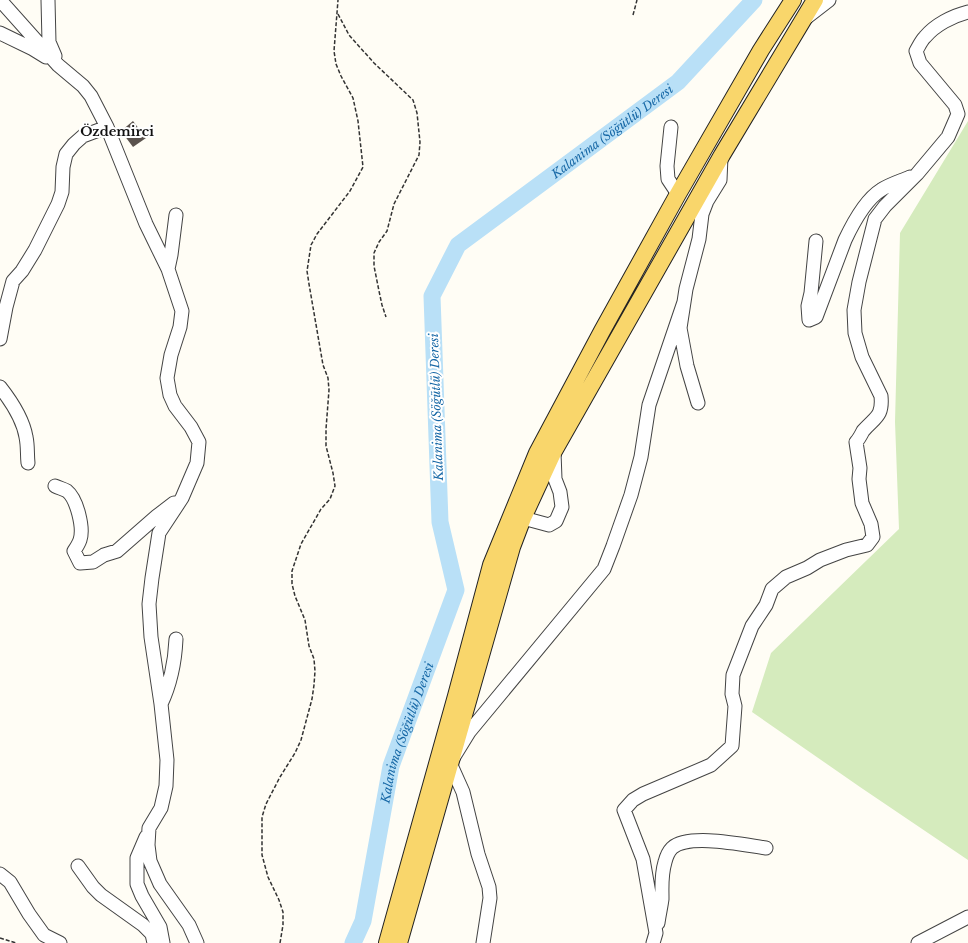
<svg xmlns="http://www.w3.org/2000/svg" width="968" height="943" viewBox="0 0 968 943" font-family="'Libre Baskerville',serif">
  <rect width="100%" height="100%" fill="#fffdf5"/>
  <!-- green -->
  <path fill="#d5ebbd" d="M968,121V860L860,787L752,712L771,653L899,529L895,422L900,233Z"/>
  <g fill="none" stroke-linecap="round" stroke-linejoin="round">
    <!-- river -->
    <path stroke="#b9e0f7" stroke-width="17" id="s1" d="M353,943L363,921L391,766L456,590L440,522L432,296L458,245L678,82L754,0"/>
  </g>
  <!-- building -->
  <path fill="#5a524d" d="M133,121L146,138L133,147L121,131Z"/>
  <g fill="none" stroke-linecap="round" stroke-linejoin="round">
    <!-- minor casing -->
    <g stroke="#444" stroke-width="15">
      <path id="minor" d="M0,0L58,65L83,86L91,96L107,127L146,224L168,269L182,311L180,327L171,355L167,378L170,395L175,406L191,427L199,442L197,463L182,498L159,533L152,578L149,604L151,637L161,704L167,760L166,786L161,808L149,828L148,845L150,861L160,884L189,925L197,943
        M48,0L49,42L55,56
        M807,17L829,0
        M0,33L33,49L46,57
        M671,127L667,166L668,179L678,194
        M816,241L811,293L808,306L809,320L816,317L845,240C853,223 865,200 881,190C890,184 901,181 910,177
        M168,269L171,255L176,215
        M0,339L6,307L13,281L22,271L35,250L58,204L62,192L63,167L66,154L74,144L83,136L107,127
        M0,387C11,401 23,419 26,437C28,446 27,454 28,463
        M698,403L687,366L680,328L686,289L699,239L702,214L707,201L720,180L721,157
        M55,486C59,488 64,489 67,491C77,499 84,528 80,540C79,543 76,548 74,551L80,563L93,562L104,555L117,551L157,516L174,503
        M523,518L549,525L556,521L562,507L560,492L555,479L554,452
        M161,704C171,683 175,661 176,639
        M146,837L137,858V884L142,896L160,927L163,943
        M78,866L93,887L101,895L143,925L152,934L154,943
        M0,874L10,882L29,914L44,935L60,943
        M658,923C659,915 661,907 662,899C662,885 661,875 665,862C666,858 669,851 672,848C689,833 744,845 766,848
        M483,943L490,898L489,887L478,854L463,792L450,763L469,732L604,569L613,546L631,495L641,457L649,405L684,302
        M653,943L656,933L643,859L624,810L633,800L643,794L711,765L732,746L735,706L732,694L733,675L752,626L766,605L772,589L786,577L807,568L820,560L846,550L867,545L873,537L871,524L862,503L859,479L860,468L856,442C859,439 861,435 863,431C875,417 883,417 881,396L862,357L855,333L854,310L859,282L875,219L885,206L917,174L948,137L958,114L955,105L920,63L916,51C919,46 921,41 925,37C935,25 952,16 968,12
        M918,943L968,917"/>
    </g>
    <!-- major casing -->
    <g stroke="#222" stroke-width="18">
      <path id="major" d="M387,943L456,696L491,565L537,453L602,331L678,194L761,50L793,0
        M399,943L512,547L523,518L554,451L722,155L815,0"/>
    </g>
    <!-- path -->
    <path stroke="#333" stroke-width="1.5" stroke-dasharray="4 2" stroke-linecap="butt" d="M338,14L349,35L374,63L413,100L417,113L420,142L419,155L394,204L387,231L379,242L374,253V266L379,291L382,305L386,317
      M633,15L637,0
      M0,938L16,943
      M280,943L283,925V912L279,900L268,877L262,855V817L266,804L280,777L295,753L301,740L312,699L314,685L315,671L314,659L309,646L305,620L295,596L292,584V571L301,544L321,509L330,499L335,486L333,473L326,446V429L329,390L328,378L323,365L309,284L307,271L311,245L317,234L350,191L363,167L358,121L353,98L341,76L336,64L334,51L338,0"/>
    <!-- minor -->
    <use href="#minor" stroke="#fff" stroke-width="13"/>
    <!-- major -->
    <use href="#major" stroke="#f9d66b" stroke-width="16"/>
  </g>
  <g text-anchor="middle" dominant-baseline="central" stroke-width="4" stroke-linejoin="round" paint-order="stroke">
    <!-- water labels -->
    <g font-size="12" font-style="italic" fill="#1768a6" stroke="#fff">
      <text stroke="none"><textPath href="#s1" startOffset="914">Kalanima (Söğütlü) Deresi</textPath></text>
      <text transform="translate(436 407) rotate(-92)">Kalanima (Söğütlü) Deresi</text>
      <text stroke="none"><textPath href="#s1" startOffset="218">Kalanima (Söğütlü) Deresi</textPath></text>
    </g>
    <!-- quarter labels -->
    <g font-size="13" font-weight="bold" fill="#111" stroke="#fff">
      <text x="117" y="131">Özdemirci</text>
    </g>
  </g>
</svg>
